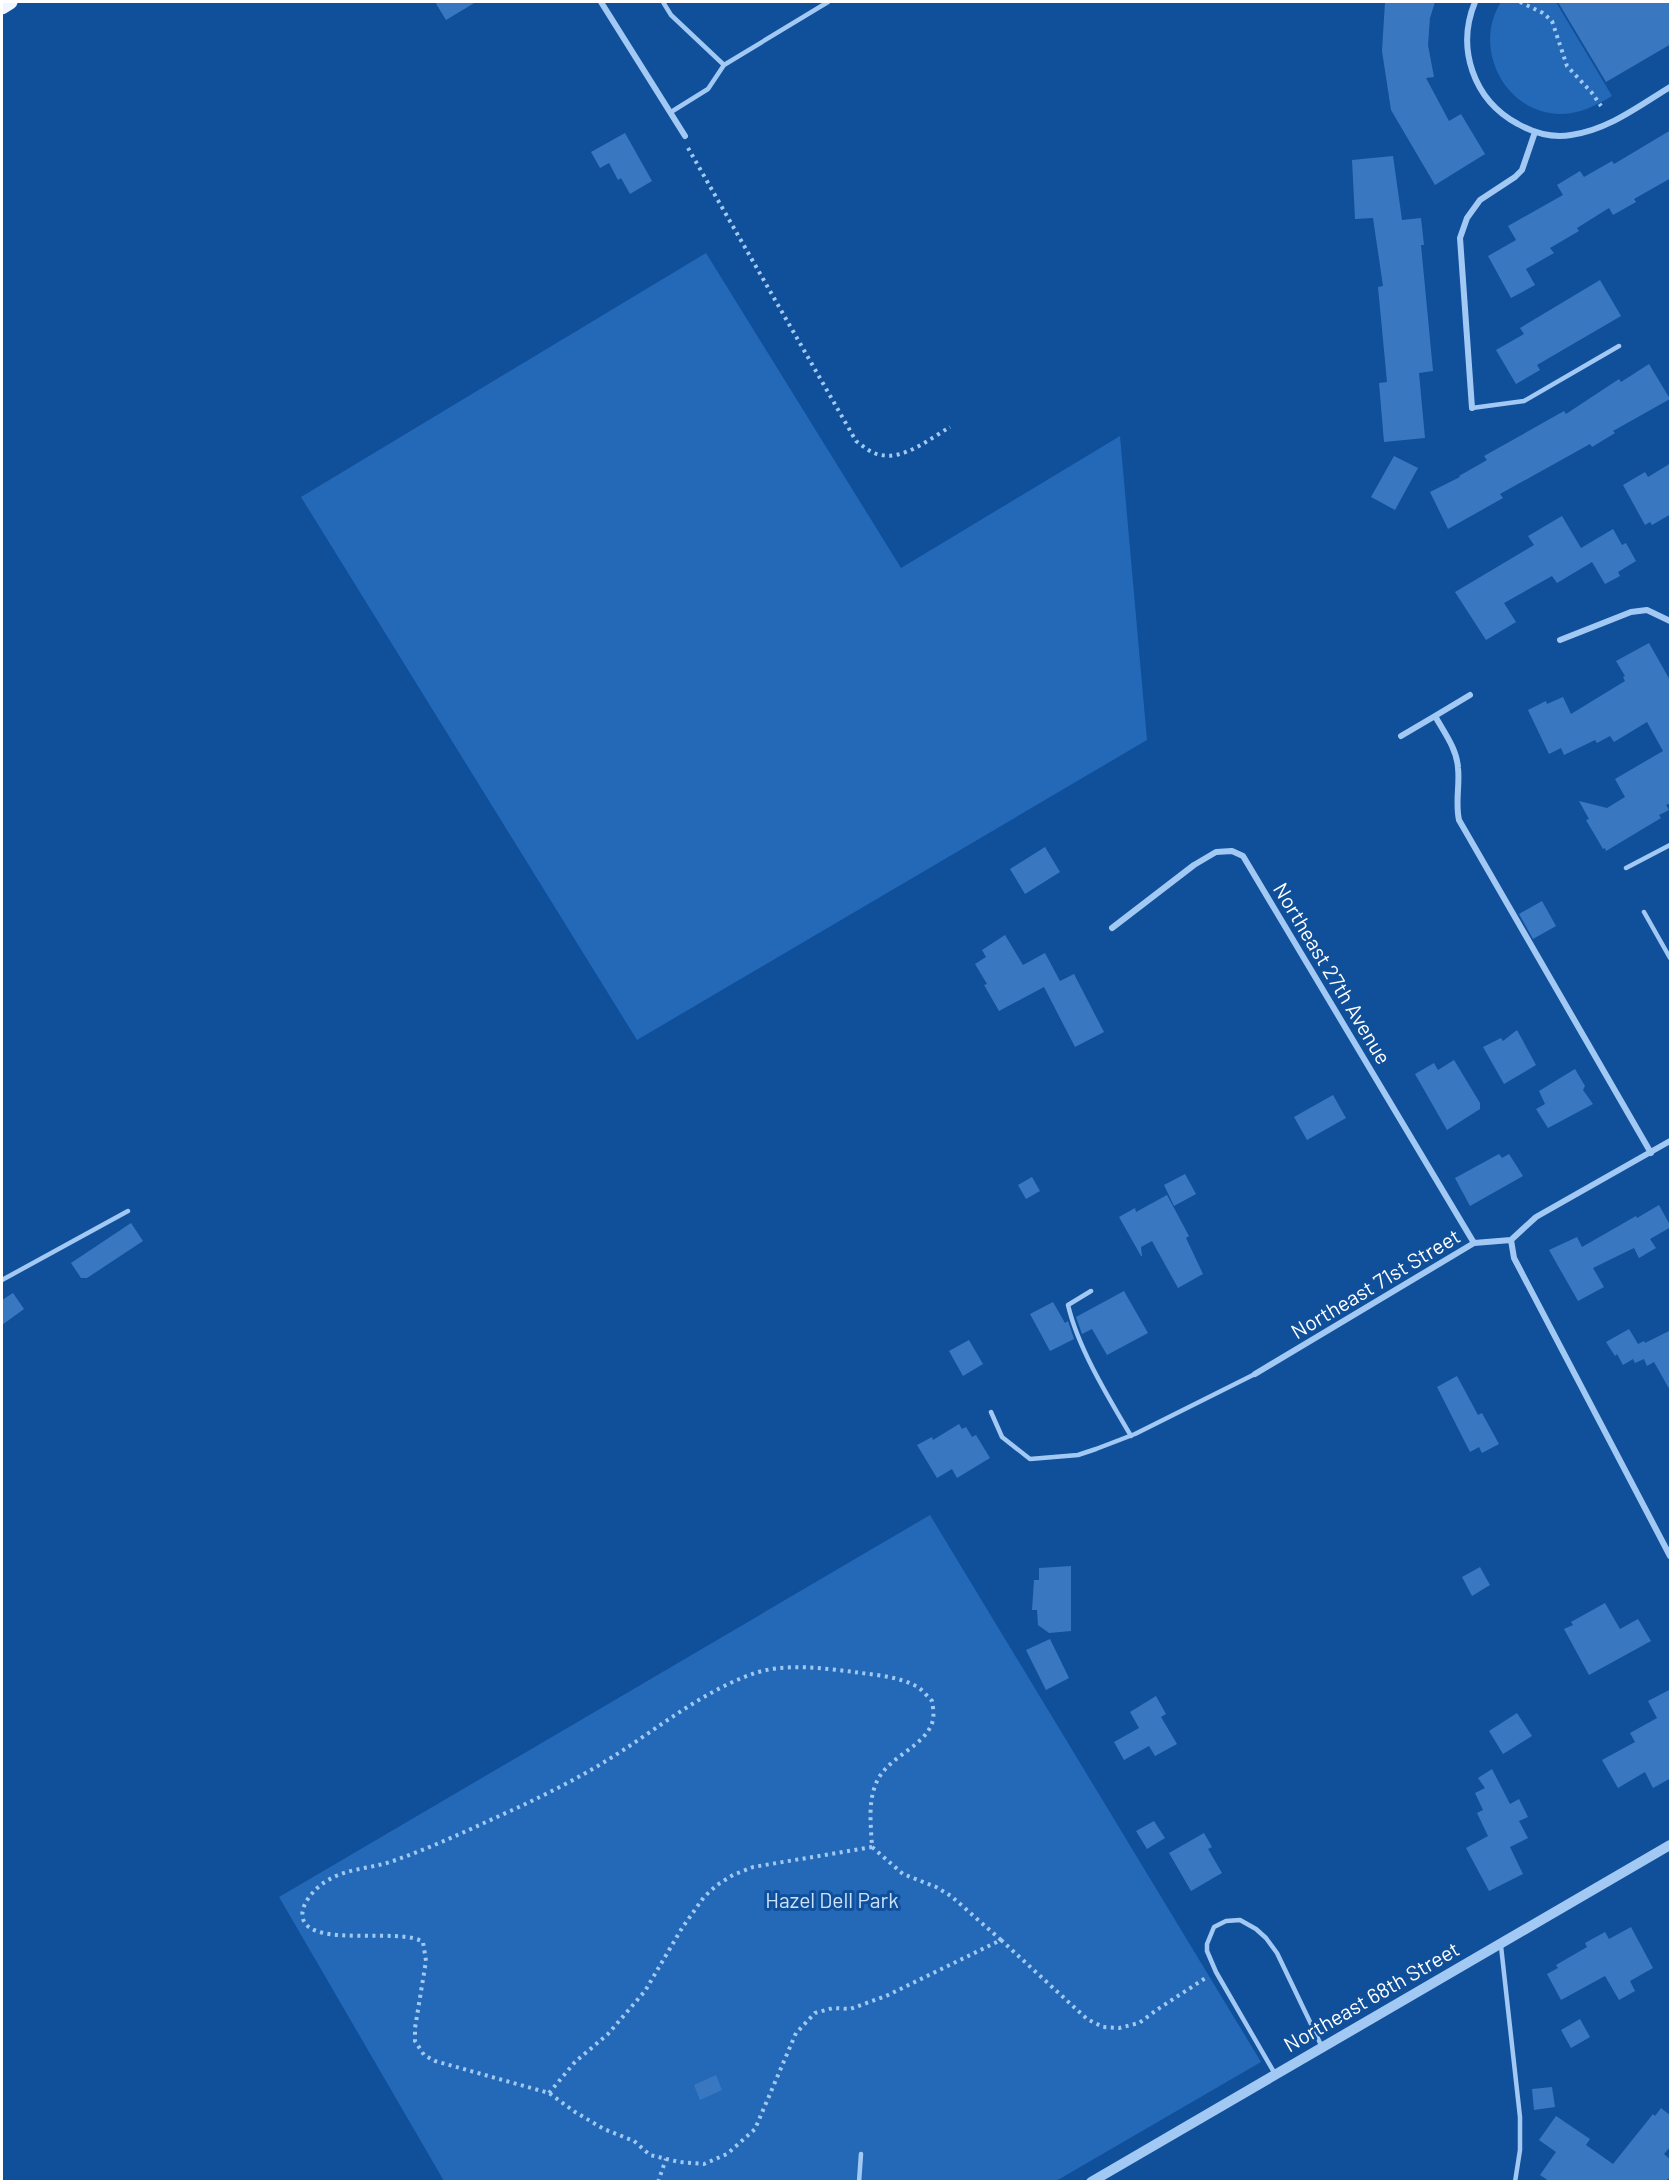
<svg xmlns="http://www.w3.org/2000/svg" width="1672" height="2183" viewBox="0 0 1672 2183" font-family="Barlow,sans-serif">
  <rect width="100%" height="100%" fill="#104f9a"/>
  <!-- green -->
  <path fill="#2369b8" d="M1501,2H1556L1612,96C1595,106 1580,114 1560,114C1504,113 1472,47 1501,2Z
    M706,253L901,568L1120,436L1147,740L637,1040L301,497Z
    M930,1515L1261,2062L1056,2181H444L279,1897Z"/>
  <!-- building -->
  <path fill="#3978c1" d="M435,2H476L446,20Z
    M1385,2H1435L1430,18L1428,45L1434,77L1426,78L1449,121L1461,114L1485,154L1435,185L1391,110L1382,51Z
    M1558,2H1671V44L1606,82Z
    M1671,130V178L1634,199L1636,202L1613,215L1609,208L1577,228L1579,231L1550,248L1554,253L1526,269L1535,285L1511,298L1488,256L1516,240L1508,226L1563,195L1557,185L1580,171L1584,177L1612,161L1614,164Z
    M625,133L652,181L630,194L621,178L618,180L609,163L600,168L591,152Z
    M1393,156L1402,220L1421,218L1424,245H1421L1433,371L1419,373L1425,438L1384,442L1379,383L1387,382L1378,287L1383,286L1373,218L1355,219L1352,160Z
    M1600,280L1621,316L1537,365L1540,370L1516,384L1496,350L1524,334L1520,328Z
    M1649,364L1670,399L1613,431L1615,433L1592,447L1590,444L1500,494L1503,498L1448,529L1430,492L1460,477L1459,476L1487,460L1484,456L1564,411L1566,414L1619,379L1621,382Z
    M1394,456L1418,468L1395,510L1371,497Z
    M1671,463V514L1652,525L1650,522L1645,525L1623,485L1645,472L1648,477Z
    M1562,516L1581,548L1613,529L1622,545L1626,543L1636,561L1618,572L1620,576L1605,584L1592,562L1557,583L1552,576L1504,603L1516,622L1486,640L1455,592L1534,545L1528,536Z
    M1649,643L1671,682V803L1666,805L1669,810L1659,815L1661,818L1606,851L1605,848L1603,849L1586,820L1589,819L1579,801L1607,808L1625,797L1615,779L1663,751L1647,722L1614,742L1610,736L1597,743L1595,740L1564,755L1561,748L1549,754L1528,710L1546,701L1547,704L1563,697L1571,714L1625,681L1623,677L1625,676L1616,661Z
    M1045,847L1060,872L1025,894L1010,869Z
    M1542,901L1556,926L1533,939L1519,914Z
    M1005,935L1023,965L1045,953L1060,981L1074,974L1104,1032L1075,1047L1044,987L999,1011L984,985L987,984L975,964L986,957L982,950Z
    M1517,1030L1536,1065L1504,1084L1483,1047L1501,1038L1503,1041Z
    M1454,1060L1480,1103V1109L1447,1130L1415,1074L1434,1063L1438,1070Z
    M1575,1069L1585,1086L1583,1090L1593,1104L1548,1128L1536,1109L1545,1104L1539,1091Z
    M1333,1095L1346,1118L1307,1140L1294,1117Z
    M1499,1154L1502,1158L1509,1154L1523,1176L1470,1206L1455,1178Z
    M1185,1174L1196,1194L1174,1206L1164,1185Z
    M1032,1177L1040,1191L1026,1199L1018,1185Z
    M1167,1195L1189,1236L1186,1238L1203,1274L1178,1288L1152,1241L1141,1247L1142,1256H1141L1119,1217L1135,1208L1136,1212Z
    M1659,1205L1671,1227L1650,1239L1656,1248L1639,1258L1634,1248L1593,1268L1604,1287L1578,1301L1549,1250L1577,1237L1582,1247L1636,1216L1637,1218Z
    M131,1223L143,1241L87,1278H81L71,1263Z
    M1124,1291L1148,1333L1107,1355L1092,1329L1082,1334L1076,1317Z
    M13,1293L24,1309L2,1325V1300Z
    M1053,1302L1065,1323L1068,1321L1074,1339L1050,1351L1030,1314Z
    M1629,1329L1638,1344L1644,1341L1645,1343L1671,1330V1392L1654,1362L1647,1366L1644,1359L1635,1363L1633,1359L1623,1365L1617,1354L1615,1356L1606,1342Z
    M969,1340L983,1364L963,1376L949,1351Z
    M1457,1376L1478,1415L1482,1413L1499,1444L1482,1453L1479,1447L1470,1452L1437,1387Z
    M959,1424L962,1429L966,1427L972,1437L976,1435L990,1458L957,1478L952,1469L937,1478L917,1445L932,1437L933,1440Z
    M1071,1566V1631L1049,1633L1038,1625L1037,1610H1032L1034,1580H1039V1568Z
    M1480,1567L1490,1585L1472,1596L1462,1577Z
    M1605,1603L1620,1629L1638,1619L1651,1641L1589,1675L1564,1629L1573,1625L1571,1622Z
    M1050,1639L1069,1678L1046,1690L1026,1650Z
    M1671,1689V1778L1653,1788L1645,1772L1618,1788L1602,1760L1635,1742L1630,1733L1657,1718L1648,1701Z
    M1156,1696L1166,1714L1161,1717L1177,1744L1155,1756L1149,1746L1124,1760L1114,1742L1139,1728L1130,1712Z
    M1517,1713L1532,1736L1503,1754L1489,1731Z
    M1492,1769L1510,1804L1519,1799L1528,1817L1519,1821L1528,1838L1510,1847L1523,1874L1489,1891L1466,1848L1488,1836L1477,1813L1483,1810L1475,1793L1485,1788L1478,1778Z
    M1154,1821L1165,1838L1147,1849L1136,1831Z
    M1204,1833L1212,1847L1208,1849L1222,1873L1191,1891L1169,1853Z
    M1631,1927L1653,1968L1630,1981L1635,1991L1619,2000L1605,1976L1561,2000L1547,1974L1558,1968L1556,1965L1587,1947L1585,1943L1605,1932L1609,1939Z
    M1580,2019L1590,2037L1571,2048L1561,2030Z
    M716,2075L722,2090L700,2100L694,2085Z
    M1552,2087L1555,2107L1534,2110L1532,2089Z
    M1661,2108L1671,2116V2146L1664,2154L1671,2160V2176L1666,2181H1549L1540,2175L1556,2152L1539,2140L1556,2116L1590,2139L1586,2145L1613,2164L1653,2114L1655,2116Z"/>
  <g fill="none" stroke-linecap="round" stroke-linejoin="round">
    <!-- path -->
    <path stroke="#a2c9f4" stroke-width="4" stroke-dasharray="3 4.5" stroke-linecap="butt" d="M1520,2L1543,13L1552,21L1567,66L1592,93L1601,106
      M688,148L856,441C864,447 872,454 881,455C904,460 931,438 950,427
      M1001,1940L951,1896L936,1887L903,1874L872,1847C871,1827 868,1805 875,1786C885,1756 926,1748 933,1720C934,1714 933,1707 932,1701C927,1696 922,1689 916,1686C897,1676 874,1675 854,1672C822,1668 786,1663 755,1673C703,1691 660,1727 614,1756C584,1775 551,1792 519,1807C477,1826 436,1846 393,1861C370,1869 346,1868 325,1882C314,1889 299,1906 303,1919C312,1948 401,1927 423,1942L426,1961L415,2028V2041L424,2055L435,2061L549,2093L575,2112L604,2129L634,2141L650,2155L679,2162L704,2164L727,2154L755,2129L796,2033L815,2013L833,2008L850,2009L886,1996L1001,1940L1087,2019L1103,2027L1119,2028L1139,2023L1158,2009L1207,1977
      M549,2093L575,2062L608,2034L645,1991L682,1928L704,1897L717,1885L733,1875L753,1867L872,1847
      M658,2182L666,2159"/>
    <!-- service -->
    <path stroke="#a2c9f4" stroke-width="4.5" d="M663,2L671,15L724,65
      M671,112L708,89L724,65L828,2
      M1472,408L1524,401L1619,346
      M1626,868L1670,845
      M1644,912L1670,958
      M2,1280L128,1211
      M1091,1291L1068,1305C1078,1348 1108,1397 1131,1436
      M991,1412L1002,1437L1030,1459L1078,1455L1096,1449L1135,1434L1255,1374
      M1501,1946L1520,2117V2150L1515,2182
      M1275,2074L1216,1972L1207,1951V1944L1214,1927L1226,1921L1240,1920L1256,1929L1266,1938L1277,1953L1322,2047
      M859,2182L861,2154"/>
    <!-- minor -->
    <path stroke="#a2c9f4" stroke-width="6" d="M601,2L685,136
      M1475,2C1456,48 1473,100 1518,124C1534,133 1553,138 1571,135C1608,130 1639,106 1670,87
      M1472,408L1460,238L1467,218L1480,200L1515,177L1522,170L1535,132
      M1560,640L1631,612L1647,610L1670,621
      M1470,695L1435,716C1444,732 1457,749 1458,768C1460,785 1455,802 1459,820L1651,1153
      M1401,736L1435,716
      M1112,928L1194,865L1216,852L1232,851L1243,856L1474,1243
      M1511,1240L1514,1258L1670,1556
      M1255,1374L1474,1243L1511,1240L1536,1217L1670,1141"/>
    <!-- tertiary -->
    <path stroke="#a2c9f4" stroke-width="10" d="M1091,2182L1670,1845"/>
    <!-- primary -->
    <path stroke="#f0f6ff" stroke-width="15" d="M2,7L10,2"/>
  </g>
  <g text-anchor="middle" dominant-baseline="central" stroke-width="6" stroke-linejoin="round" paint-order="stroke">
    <!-- street labels -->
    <g font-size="21" fill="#fff" stroke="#104f9a">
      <text transform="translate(1333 973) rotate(59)">Northeast 27th Avenue</text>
      <text transform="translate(1375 1283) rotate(-31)">Northeast 71st Street</text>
      <text transform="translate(1371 1996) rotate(-30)">Northeast 68th Street</text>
    </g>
    <!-- park labels -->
    <g font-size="21" fill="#cbe3fe" stroke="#104f9a">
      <text x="832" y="1899">Hazel Dell Park</text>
    </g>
  </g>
  <!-- border -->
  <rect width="1672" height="2183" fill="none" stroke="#ffffff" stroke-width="6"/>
</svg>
